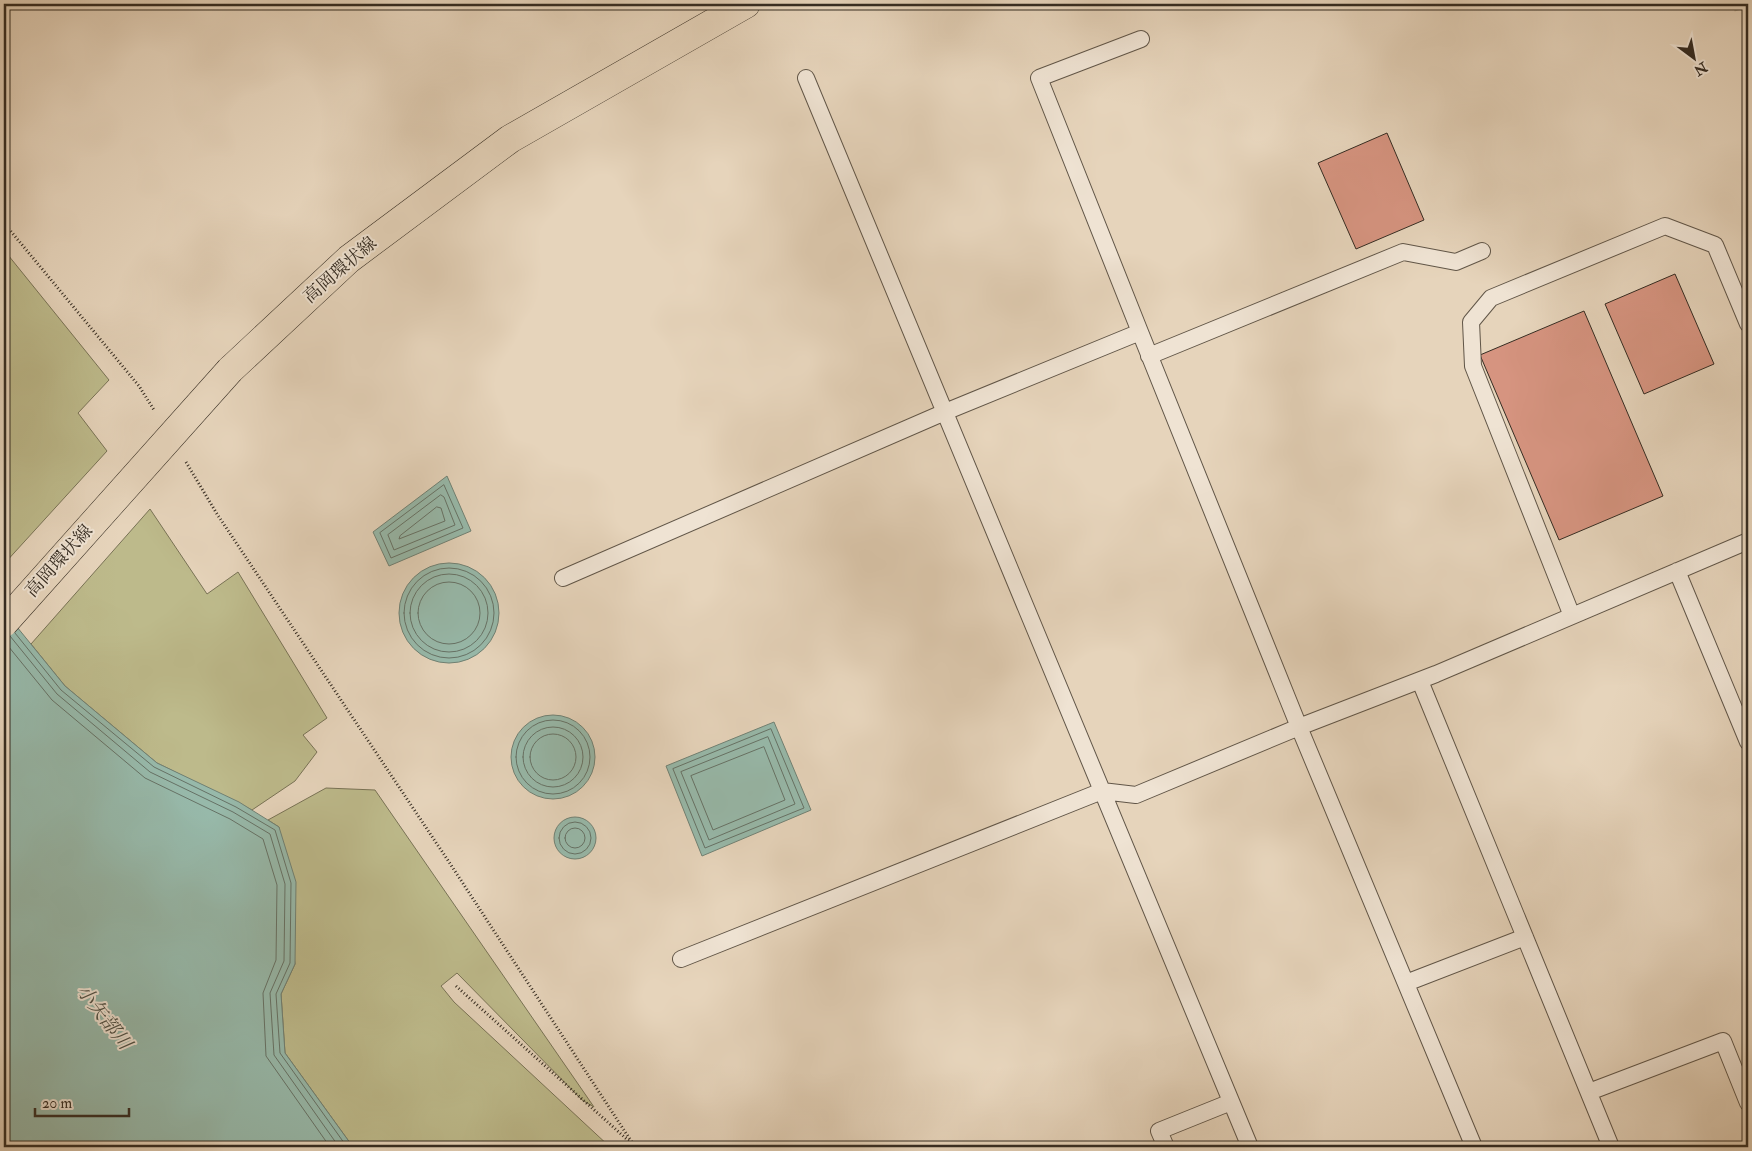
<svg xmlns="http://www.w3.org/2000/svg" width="1752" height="1151" viewBox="0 0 1752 1151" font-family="'IM FELL Double Pica','Noto Serif JP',serif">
  <rect width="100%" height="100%" fill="#e6d4bb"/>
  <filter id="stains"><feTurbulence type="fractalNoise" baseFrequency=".004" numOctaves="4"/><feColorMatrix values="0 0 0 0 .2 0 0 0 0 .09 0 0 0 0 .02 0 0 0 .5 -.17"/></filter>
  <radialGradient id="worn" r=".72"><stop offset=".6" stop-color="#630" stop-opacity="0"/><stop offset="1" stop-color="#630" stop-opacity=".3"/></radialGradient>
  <!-- green -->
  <path fill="#bdba8b" stroke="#797356" d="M4,250L109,380L78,413L107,451L4,564Z
    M150,509L207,594L238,572L327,718L303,735L317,752L295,781L252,810L157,763L65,686L31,644Z
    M326,788L375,790L594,1107L582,1100L457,973L441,986L454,1002L610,1147H353L285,1053L281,994L295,964L279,827L268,820Z"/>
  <!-- water -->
  <path fill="#97b9aa" stroke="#708174" d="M447,476L471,531L389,566L373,532Z
    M399 613a50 50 0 1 1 100 0a50 50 0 1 1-100 0Z
    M4,611L65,686L157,763L239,802L279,827L296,882L295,964L281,994L285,1053L353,1147H4Z
    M511 757a42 42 0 1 1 84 0a42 42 0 1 1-84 0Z
    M774,722L811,810L702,856L666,766Z
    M554 838a21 21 0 1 1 42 0a21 21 0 1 1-42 0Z"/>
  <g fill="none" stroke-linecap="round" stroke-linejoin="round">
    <!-- shore -->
    <path stroke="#667266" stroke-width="1" d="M444,485L463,528L391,558L380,533Z
      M441,495L444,497L455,525L394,550L388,535Z
      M437,507L441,508L445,521L399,539L400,536Z
      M404 613a45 45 0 1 1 90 0a45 45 0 1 1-90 0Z
      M410 613a39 39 0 1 1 78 0a39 39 0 1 1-78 0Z
      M418 613a31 31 0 1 1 62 0a31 31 0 1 1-62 0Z
      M15,633L61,690L154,767L236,807L275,830L291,883L290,963L276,994L280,1053L347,1147
      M10,636L57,694L150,772L233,812L270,834L285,884L284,961L270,993L274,1055L339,1147
      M4,641L52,700L145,778L230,819L263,839L277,885L276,960L263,993L266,1056L330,1147
      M516 757a37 37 0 1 1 74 0a37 37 0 1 1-74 0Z
      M523 757a30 30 0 1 1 60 0a30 30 0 1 1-60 0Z
      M771,729L804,808L705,848L673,769Z
      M530 757a23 23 0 1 1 46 0a23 23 0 1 1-46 0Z
      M768,737L795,804L709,840L681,772Z
      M764,747L785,800L713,830L691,776Z
      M559 838a16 16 0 1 1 32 0a16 16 0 1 1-32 0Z
      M565 838a10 10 0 1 1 20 0a10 10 0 1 1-20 0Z"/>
  </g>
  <!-- building -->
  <path fill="#d69480" stroke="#352c22" d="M1387,133L1424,220L1356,249L1318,163Z
    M1675,274L1714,364L1644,394L1605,304Z
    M1584,311L1663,496L1559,540L1480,355Z"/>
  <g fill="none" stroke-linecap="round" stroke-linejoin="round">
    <!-- minor-tunnel -->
    <path stroke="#c3b29c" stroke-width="28" stroke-dasharray="28 14" stroke-linecap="butt" d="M1747,4L1748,7"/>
    <!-- service casing -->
    <g stroke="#615648" stroke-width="18">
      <path id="service" d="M806,78L1250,1147
        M1140,332L1039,78L1141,39
        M1149,356L1403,252L1456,262L1482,251
        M1677,571L1748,742
        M563,578L945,412L1140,332L1299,727L1474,1147
        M1572,616L1473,366L1471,322L1491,298L1665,226L1715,245L1748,324
        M1420,681L1611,1147
        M681,959L1102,791L1136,795L1299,727L1436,674L1748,541
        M1406,983L1525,937
        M1589,1092L1723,1041L1748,1103
        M1166,1147L1159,1131L1231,1102"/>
    </g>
    <!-- primary casing -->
    <g stroke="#352c22" stroke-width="29">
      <path id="primary" d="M230,370L349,259L510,139L746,4"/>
    </g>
    <!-- path -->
    <path stroke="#352c22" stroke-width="3" stroke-dasharray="1 2.5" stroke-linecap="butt" d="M4,223L139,386L154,410
      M186,462L217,514L449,862L635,1147
      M456,986L631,1143"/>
    <!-- service -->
    <use href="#service" stroke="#efe3d3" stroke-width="16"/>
    <!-- primary -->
    <use href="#primary" stroke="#e6d4bb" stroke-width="28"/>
    <!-- primary-bridge casing -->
    <g stroke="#352c22" stroke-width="29" stroke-linecap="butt">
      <path id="primary-bridge" d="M4,623L230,370"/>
    </g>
    <!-- primary-bridge -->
    <use href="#primary-bridge" stroke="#e6d4bb" stroke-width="28"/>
  </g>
  <g text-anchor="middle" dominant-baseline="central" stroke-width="4" stroke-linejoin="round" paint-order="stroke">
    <!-- street labels -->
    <g font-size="18" fill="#352c22" stroke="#efe3d3">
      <text transform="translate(340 270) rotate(-41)">高岡環状線</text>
      <text transform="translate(59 561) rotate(-48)">高岡環状線</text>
    </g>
    <!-- water labels -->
    <g font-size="19" font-style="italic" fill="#4e4f44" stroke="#efe3d3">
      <text transform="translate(104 1017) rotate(52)">小矢部川</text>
    </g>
  </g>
  <!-- margin -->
  <rect width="1752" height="1151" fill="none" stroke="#e6d4bb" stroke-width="20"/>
  <rect x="5" y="5" width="1742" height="1141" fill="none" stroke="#352c22" stroke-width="2.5"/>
  <rect x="10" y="10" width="1732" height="1131" fill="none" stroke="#352c22"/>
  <!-- north arrow -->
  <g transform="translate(1694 58) rotate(148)" stroke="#efe3d3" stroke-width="4" paint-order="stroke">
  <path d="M0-4L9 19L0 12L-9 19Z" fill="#352c22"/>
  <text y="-8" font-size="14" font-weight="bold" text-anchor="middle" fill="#352c22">N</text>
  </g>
  <!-- scale -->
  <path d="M35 1108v8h94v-8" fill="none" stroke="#352c22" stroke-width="2.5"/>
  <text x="42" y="1108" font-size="15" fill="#352c22" stroke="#efe3d3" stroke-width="4" paint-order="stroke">20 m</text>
  <rect width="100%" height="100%" filter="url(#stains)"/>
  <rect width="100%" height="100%" fill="url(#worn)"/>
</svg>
